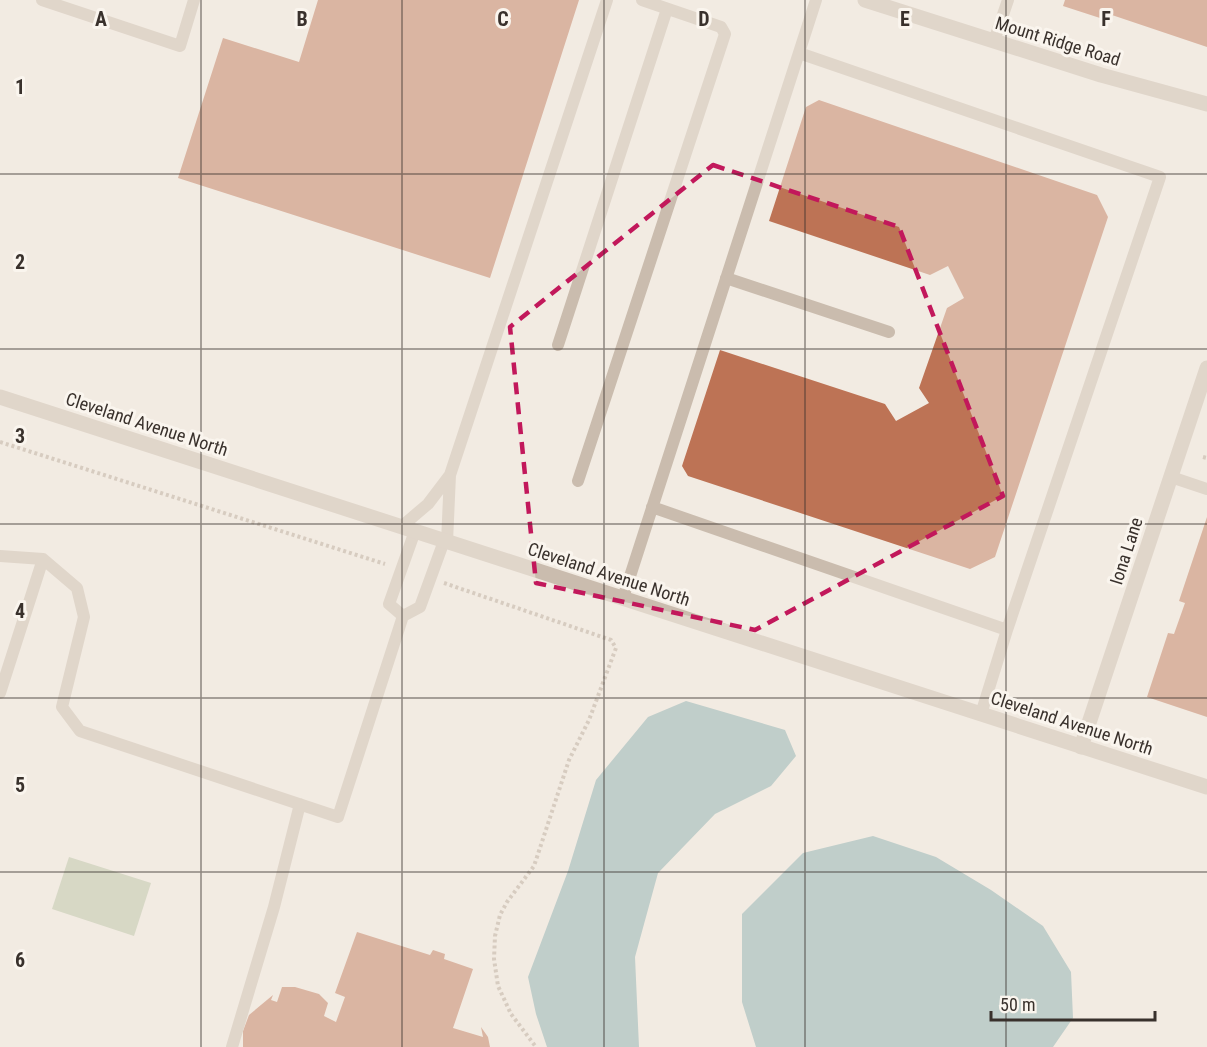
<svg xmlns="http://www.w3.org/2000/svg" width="1207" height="1047" viewBox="0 0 1207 1047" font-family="'Roboto Condensed',sans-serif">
  <rect width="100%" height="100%" fill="#f2ebe2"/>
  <!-- green -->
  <path fill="#b5c0a3" d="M69,857L151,883L134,936L52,909Z"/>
  <!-- water -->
  <path fill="#83aaad" d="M686,701L785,730L796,756L771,786L715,814L658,873L635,957L639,1047H547L536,1014L528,977L568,871L596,780L648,717Z
    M873,836L936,857L991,890L1043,926L1071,972L1073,1018L1053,1047H756L742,1002V914L803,853Z"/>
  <!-- building -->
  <path fill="#bd7355" d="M318,0H579L490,278L178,178L223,38L299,62Z
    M1065,0H1207V47L1103,12L1100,18L1063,6Z
    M819,100L1097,195L1108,217L995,557L970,569L688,476L682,466L720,350L885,404L896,421L929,403L919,388L947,308L964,298L948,266L930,275L769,221L806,107Z
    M1207,517V717L1147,697L1168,633L1174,634L1185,603L1179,601Z
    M357,932L430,955L433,950L445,954L444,959L473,969L453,1028L483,1037L481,1027L488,1037L490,1047H243V1031L249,1015L273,995L271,1000L277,1002L282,987H295L319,994L328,1003L324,1016L336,1022L345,997L335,993Z"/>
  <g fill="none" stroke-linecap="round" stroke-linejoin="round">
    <!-- path -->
    <path stroke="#b5a698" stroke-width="4" stroke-dasharray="3 3" stroke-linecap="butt" d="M0,442L385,564
      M1203,457L1207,458
      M444,583L611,640L616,648L589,720L569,760L534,866L507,902L500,915L495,936L494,959L498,986L511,1014L536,1047"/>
    <!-- service -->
    <path stroke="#cabcae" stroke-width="12" d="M42,0L180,46L194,0
      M994,41L1008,0
      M799,53L1160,177L1007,630
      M726,278L889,332
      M558,345L667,9
      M450,475L607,0
      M1171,477L1207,489
      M578,481L725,34L721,27L642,0
      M652,507L1007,630L981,714
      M401,527L428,504L450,475L447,542
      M0,556L43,559L0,693
      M43,559L77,588L84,617L62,707L80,731L338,817L403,616L420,607L444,541
      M623,598L816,0
      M403,616L389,604L415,531
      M232,1047L274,907L300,804"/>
    <!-- minor -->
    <path stroke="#cabcae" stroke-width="15" d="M865,0L1101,75L1207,104
      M1081,747L1207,368"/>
    <!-- tertiary -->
    <path stroke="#cabcae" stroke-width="15" d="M0,397L1207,787"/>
  </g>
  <!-- marked area -->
  <path d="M0 0H1207V1047H0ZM713,165L899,227L1003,496L755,630L536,583L510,327Z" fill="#f2ebe2" fill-opacity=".55" fill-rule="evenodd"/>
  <path fill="none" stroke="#c2185b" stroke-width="4.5" stroke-dasharray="12 8" stroke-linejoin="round" d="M713,165L899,227L1003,496L755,630L536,583L510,327Z"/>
  <!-- grid -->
  <path fill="none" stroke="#39312c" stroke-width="1.5" stroke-opacity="0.55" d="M201,0V1047M402,0V1047M604,0V1047M805,0V1047M1006,0V1047M0,174H1207M0,349H1207M0,524H1207M0,698H1207M0,872H1207"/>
  <g text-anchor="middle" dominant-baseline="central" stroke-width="6" stroke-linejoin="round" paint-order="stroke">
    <!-- street labels -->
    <g font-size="18" fill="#39312c" stroke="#faf5ee">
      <text transform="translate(1058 41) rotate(17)">Mount Ridge Road</text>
      <text transform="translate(147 424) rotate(18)">Cleveland Avenue North</text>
      <text transform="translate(1126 551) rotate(-72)">Iona Lane</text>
      <text transform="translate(609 574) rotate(18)">Cleveland Avenue North</text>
      <text transform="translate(1072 723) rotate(18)">Cleveland Avenue North</text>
    </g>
  </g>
  <g font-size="20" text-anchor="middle" font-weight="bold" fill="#39312c" stroke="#faf5ee" stroke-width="6" stroke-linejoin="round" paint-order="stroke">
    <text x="101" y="26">A</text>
    <text x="302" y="26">B</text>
    <text x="503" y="26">C</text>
    <text x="704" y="26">D</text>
    <text x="905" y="26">E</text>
    <text x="1106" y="26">F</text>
    <text x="20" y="94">1</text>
    <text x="20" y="269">2</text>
    <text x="20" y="443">3</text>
    <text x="20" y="618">4</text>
    <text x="20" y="792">5</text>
    <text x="20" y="967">6</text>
  </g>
  <!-- scale -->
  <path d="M991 1011v9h164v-9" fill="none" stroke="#39312c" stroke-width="3"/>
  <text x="1000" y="1011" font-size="18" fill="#39312c" stroke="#faf5ee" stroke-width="4.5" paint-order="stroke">50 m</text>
</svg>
